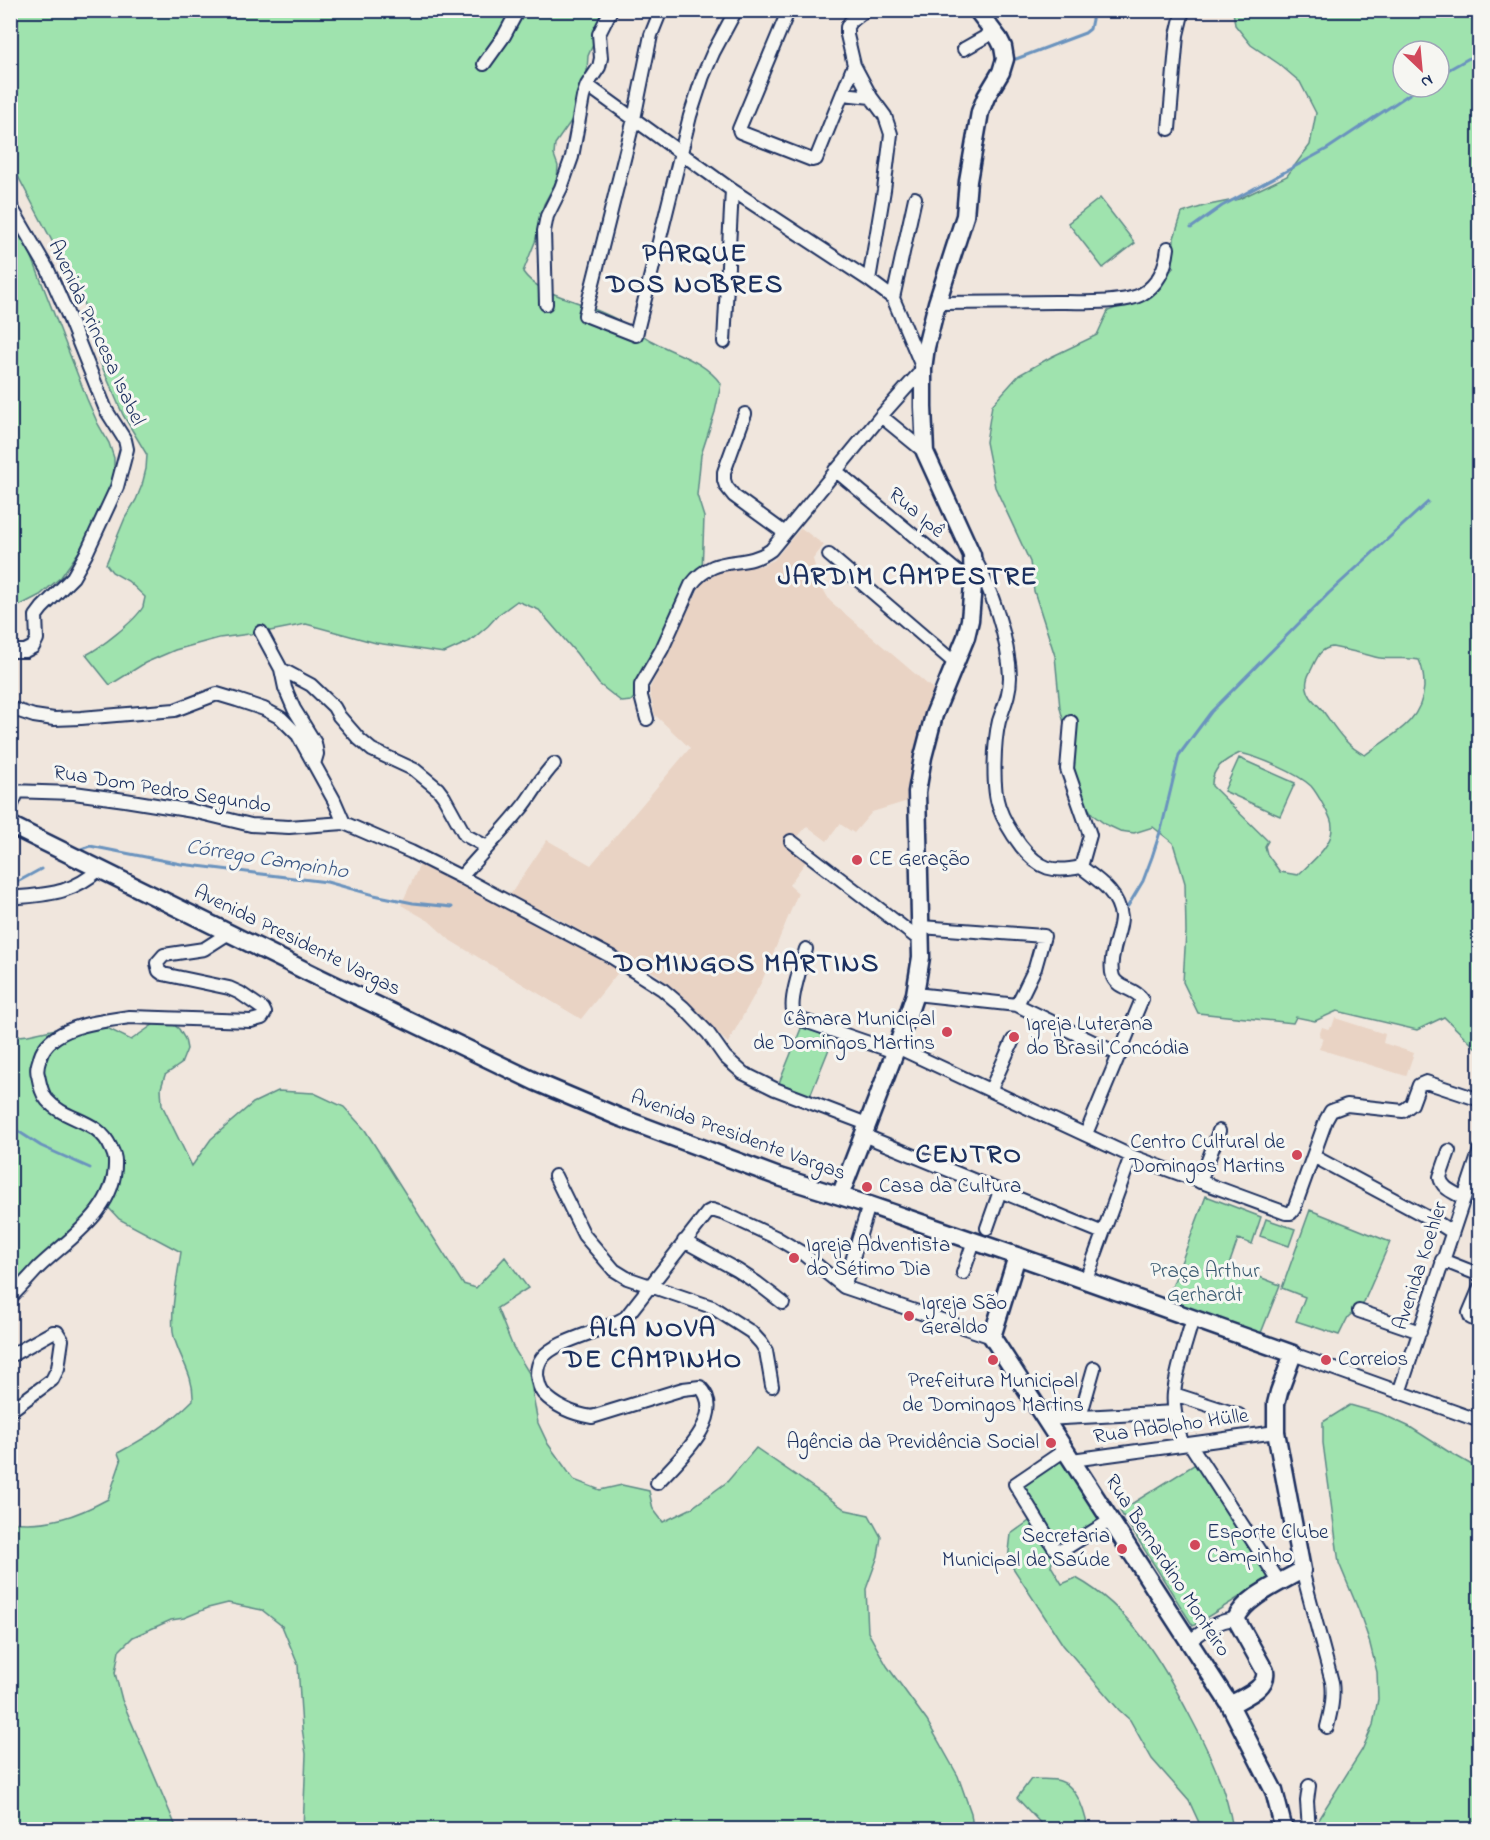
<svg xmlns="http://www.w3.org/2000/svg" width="1490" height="1840" viewBox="0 0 1490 1840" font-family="'Indie Flower',sans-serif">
  <rect width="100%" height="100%" fill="#f0e6dd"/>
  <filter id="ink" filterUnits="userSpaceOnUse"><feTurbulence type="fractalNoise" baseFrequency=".0167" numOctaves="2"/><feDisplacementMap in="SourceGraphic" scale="12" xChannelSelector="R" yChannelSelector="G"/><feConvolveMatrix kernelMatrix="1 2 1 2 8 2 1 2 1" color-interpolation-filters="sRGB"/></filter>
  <g filter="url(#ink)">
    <!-- built -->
    <path fill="#e9d3c4" d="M801,528L824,545L813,559L819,582L830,601L934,690L920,732L910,782L908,801L872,812L854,833L840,824L827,841L807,826L790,846L807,860L789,885L798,893L762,981L728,1043L658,975L559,919L510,895L547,840L591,865L690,748L655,715L649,690L701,584L709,576L719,571L763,565L774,560Z
      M420,864L620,970L581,1019L451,941L429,921L401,905Z
      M1335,1018L1385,1034L1383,1043L1414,1053L1406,1076L1319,1049L1323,1038L1319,1036L1322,1027L1328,1029L1330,1027H1332Z"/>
    <!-- green -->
    <path fill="#9fe3ae" stroke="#5d8986" stroke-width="1.5" fill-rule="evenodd" d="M10,11H612L595,40L588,56L586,85L576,114L555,144L554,155L558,166L557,180L544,204L535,242L523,272C537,293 570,298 591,308C604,313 617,319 629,326C637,330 644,337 652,341C677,355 703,360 721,384L715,412L701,455L697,495L704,517L702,572L657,671L631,701L622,702L599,684L577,654L539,610L517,601L498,615L488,626L470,641L444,653L376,643L306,624L265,632L219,638L175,650L145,663L110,685L86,655C100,648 135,621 143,607C143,606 145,598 145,597L128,581L112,572L106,564L125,518L136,500L142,485L146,469L147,455L123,415L100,362L82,298L11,163Z
      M1233,11H1479V1051L1444,1017L1417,1030L1337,1011L1315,1021L1296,1017L1293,1023L1198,1013L1183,982L1186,932L1185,883L1173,843L1153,827L1134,833L1120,831L1105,824L1093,815L1073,786L1066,730L1060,708L1055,656L1034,591L1030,562L995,487L986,442L992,405L1019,375L1051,357L1097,335L1108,311L1149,296L1173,268L1174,238L1182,213L1204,206L1239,199L1287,176L1310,145L1316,113L1300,82L1279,64L1251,45L1235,25ZM1403,51H1439V87H1403ZM1332,647C1346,650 1361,653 1375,657C1390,661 1405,656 1419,660C1423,668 1424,678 1424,687C1421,725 1390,735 1365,755C1346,747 1334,726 1323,711C1317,703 1309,699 1307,688C1305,679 1310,673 1313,666C1318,656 1320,649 1332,647ZM1240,753C1259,757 1297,773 1311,786C1317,793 1321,801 1326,810C1329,815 1332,820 1332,827C1333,846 1310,863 1298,875L1280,872L1267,854L1265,846L1268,841L1212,786C1211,768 1225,760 1240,753Z
      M1100,198L1135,243L1103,268L1068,223Z
      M10,213L28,247L87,399L98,424L109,443L114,458V486L78,553L61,577L40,595L11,610Z
      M1239,758L1295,783L1280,816L1224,791Z
      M160,1020L170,1022L179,1029L185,1039L187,1049L181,1064L165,1075L161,1088L162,1105L192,1166L211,1139L253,1103L278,1091L314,1093L344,1107L365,1130L463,1284L476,1288L505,1257L528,1288L497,1308L513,1347L529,1373L538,1423L548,1444L574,1480L600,1490L622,1485L649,1491L653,1509L663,1522L690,1509L727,1482L756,1448L846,1510L869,1515L881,1537L878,1556L866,1589L868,1632L887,1666L927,1721L958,1776L971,1813L973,1829H303L306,1754L302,1728L298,1665L282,1626L262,1610L228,1603L208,1608L184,1618L171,1620L133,1637L119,1651L115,1673L122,1700L177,1829H11V1522C48,1526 75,1517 108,1499L121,1461L118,1453C148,1436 168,1425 193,1400C194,1375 180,1359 174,1337C169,1317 178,1273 181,1252L119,1219L107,1206L11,1290V1037L28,1035L93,1021L131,1040Z
      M802,1026L833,1039L810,1096L779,1083Z
      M1206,1196L1261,1217L1252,1244L1238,1239L1229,1265L1280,1285L1259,1338L1166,1303Z
      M1310,1210L1390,1242L1363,1304L1348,1317L1339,1335L1296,1321L1305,1297L1282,1288Z
      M1266,1219L1295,1229L1289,1246L1260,1236Z
      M1350,1405L1382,1414L1410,1427L1449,1452L1479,1469V1829H1319V1818L1362,1750L1373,1725L1378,1699L1377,1672L1369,1640L1359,1611L1339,1563L1323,1443V1422Z
      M1061,1459L1101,1520L1063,1546L1059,1545L1020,1486Z
      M1197,1463L1270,1578L1193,1626L1120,1511Z
      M1032,1519L1054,1554L1051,1566L1062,1584L1076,1578C1131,1608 1163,1664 1191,1718C1210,1753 1227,1790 1233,1829H1201V1827L1189,1801L1152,1759L1130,1720L1119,1710L1063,1645L1008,1560L1011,1534Z
      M1031,1779C1040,1780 1052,1778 1060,1781C1078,1787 1085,1813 1088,1829H1046L1017,1798Z"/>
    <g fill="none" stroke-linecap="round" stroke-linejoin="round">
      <!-- stream -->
      <path stroke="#6a93be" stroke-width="3" d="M1016,59L1085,33L1090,29L1094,10
        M1439,75L1480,52
        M1191,228L1222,206L1327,149L1420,87
        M78,850L90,846L181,864L327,882L374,895L413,903L452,907
        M10,883L19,881L41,869
        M1128,906L1143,881L1152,857L1162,826L1179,755L1211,712L1329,593L1428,502
        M10,1126L41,1146L90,1168"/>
      <!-- minor casing -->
      <g stroke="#1b2f5e" stroke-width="16">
        <path id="minor" d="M661,10L651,35L634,119L585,315L636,335L690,116L703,76L713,53L736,10
          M791,10L787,14L739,129L740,132L812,160L816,159L854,65
          M866,10L850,22L847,27V35L854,65L871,97L885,116L891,134L884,190L869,280
          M964,49L994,32
          M484,64L504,36L518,10
          M587,85L732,190L869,280L893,298L923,369L881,416L771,550C742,571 717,551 691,585L662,649L641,685V696L647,719
          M843,94L871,97
          M1169,129L1177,35L1183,10
          M10,205L48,270L67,313L106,410L125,440L127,449L117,487L86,554L73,577L42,608L36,616L37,639L33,647L25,651H10
          M893,298L915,198
          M937,303C977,303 1016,302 1056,302C1077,302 1125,304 1142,294C1159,284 1166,266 1168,248
          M546,304L544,231L547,216L561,188L572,157L583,97L587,85L599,67L601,58L599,34L611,10
          M724,342L732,190
          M745,414L724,472V480L726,486L734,496L785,533
          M881,416L925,452
          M835,470L973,585
          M829,555L956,664
          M973,556C991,588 1009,640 1010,677C1010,694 1004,706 999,721C994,741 992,788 999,807C1004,822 1012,834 1021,846C1040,870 1053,873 1081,867
          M261,632L281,669L285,688L294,709L315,743L317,754L314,764
          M281,669L311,685L334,707L339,716L359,739L372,750L415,770L438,789L444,797L465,835L487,847
          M10,708L34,716L54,719L81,718L175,710L217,694L237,700L264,709L281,718L298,735L334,800L344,823
          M1071,722L1067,769L1090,835L1081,867
          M10,791L74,793L125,800L193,811L251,825L289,827L344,823L411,852L461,877L610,956L662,989L683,1007L708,1033L725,1057L743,1073L775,1089L867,1124
          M10,809L18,791
          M791,841L921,941
          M1081,867C1098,880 1119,893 1121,917C1121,927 1116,939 1114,949C1112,957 1110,968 1113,977C1118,989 1135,988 1142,999L1086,1134
          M461,877C481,854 501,833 520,810C533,795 540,778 554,764
          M10,898C48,894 70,895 100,869
          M921,927L1044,936L1035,968L1017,1005
          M806,949C802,963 790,997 793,1010C793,1015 797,1017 802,1020L895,1052
          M915,994L1017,1005L1120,1055
          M897,1047L1131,1156L1286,1213H1291L1294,1209L1326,1120L1331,1111L1347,1105L1403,1111L1412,1104L1419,1085L1426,1082L1480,1100
          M991,1089L1013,1040
          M863,1135L1103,1233
          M1449,1151L1440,1177C1442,1189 1454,1192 1463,1198
          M1313,1156L1438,1223L1452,1232
          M555,1176L584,1235L614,1270L627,1278L712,1307L751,1332L761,1343L766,1351L772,1386
          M1200,1182L1219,1131
          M987,1228L1000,1191
          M684,1241L737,1270L757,1283L783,1303
          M1442,1260L1480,1275
          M963,1273L974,1241
          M1086,1280L1131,1156
          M844,1287L869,1205
          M1480,1287L1469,1313L1471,1318L1480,1322
          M10,1298C20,1288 29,1278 38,1268C69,1238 117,1210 115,1161C115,1157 113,1152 111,1148C98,1118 66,1122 47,1100C41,1093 40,1084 38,1075C36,1069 38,1064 40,1058C49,1026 101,1021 130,1017L251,1021L262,1018L265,1013L263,1009L240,993L229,988L163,974L159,971L157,963L164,955L204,949L229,933
          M1359,1311L1420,1332
          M1293,1354L1480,1421
          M10,1356L53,1332H57L62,1340L58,1368L52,1380L10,1411
          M1399,1393L1480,1150
          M1174,1394L1239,1415
          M1080,1417L1094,1368
          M1045,1419L1175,1412
          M1190,1444L1280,1583
          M1182,1445C1179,1428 1172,1410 1174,1393C1177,1367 1186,1343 1193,1318
          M1065,1450L1015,1484L1055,1549L1063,1550L1111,1520
          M1072,1460L1276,1432
          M657,1483C676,1462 729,1416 700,1387L683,1389L592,1417C573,1414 556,1407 543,1393C539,1388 538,1382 537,1375C537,1369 538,1363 542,1358C557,1339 604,1332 626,1317L708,1212L712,1210L725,1214L775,1237L802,1253L844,1287L992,1337
          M1302,1570L1332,1682C1334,1698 1331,1711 1327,1727
          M1190,1641C1204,1630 1218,1620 1236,1619
          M1309,1786L1307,1801L1309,1830"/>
      </g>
      <!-- major casing -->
      <g stroke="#1b2f5e" stroke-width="21">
        <path id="major" d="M10,825L320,978L536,1082L619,1117L779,1177L869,1205L1017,1256L1293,1354L1279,1392L1276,1404V1432L1302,1570C1282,1582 1245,1597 1236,1619L1265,1671C1268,1689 1243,1697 1230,1705
          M840,1196L897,1047L915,994L921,957L917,792L923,757L934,715L966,637L970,620L973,585L972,555L925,452L923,407V369L926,347L937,303L965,216L968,181L980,112L986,97L1001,72L1005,59L1003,47L999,39L977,10
          M1017,1256L992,1337L1230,1705L1274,1791L1284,1830"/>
      </g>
      <!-- minor -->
      <use href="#minor" stroke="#f6f6f2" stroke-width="12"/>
      <!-- major -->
      <use href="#major" stroke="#f6f6f2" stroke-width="16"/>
    </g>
  </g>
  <!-- markers -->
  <g fill="#d1495b" stroke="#f6f6f2" stroke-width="2">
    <circle cx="857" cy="860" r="6"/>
    <circle cx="947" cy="1032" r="6"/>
    <circle cx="1014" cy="1037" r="6"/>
    <circle cx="1297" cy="1155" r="6"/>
    <circle cx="867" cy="1187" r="6"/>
    <circle cx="794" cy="1258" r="6"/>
    <circle cx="909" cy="1316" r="6"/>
    <circle cx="993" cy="1360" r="6"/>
    <circle cx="1326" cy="1360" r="6"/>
    <circle cx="1051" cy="1443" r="6"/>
    <circle cx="1195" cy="1545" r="6"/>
    <circle cx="1122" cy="1549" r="6"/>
  </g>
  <g text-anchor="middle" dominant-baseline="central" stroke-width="6" stroke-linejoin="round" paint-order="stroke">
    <!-- street labels -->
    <g font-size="21" fill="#1b2f5e" stroke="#f6f6f2">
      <text transform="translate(96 333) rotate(65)">Avenida Princesa Isabel</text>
      <text transform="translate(916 513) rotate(40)">Rua Ipê</text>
      <text transform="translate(162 790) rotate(9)">Rua Dom Pedro Segundo</text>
      <text transform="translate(297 941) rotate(26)">Avenida Presidente Vargas</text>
      <text transform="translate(738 1136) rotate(20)">Avenida Presidente Vargas</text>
      <text transform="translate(1421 1266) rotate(-72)">Avenida Koehler</text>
      <text transform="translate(1171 1427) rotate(-8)">Rua Adolpho Hülle</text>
      <text transform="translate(1167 1566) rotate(57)">Rua Bernardino Monteiro</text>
    </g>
    <!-- poi labels -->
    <g font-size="21" fill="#1b2f5e" stroke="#f6f6f2" text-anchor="start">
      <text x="869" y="860">CE Geração</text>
      <text x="935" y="1020" text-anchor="end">Câmara Municipal<tspan x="935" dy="24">de Domingos Martins</tspan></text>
      <text x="1026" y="1025">Igreja Luterana<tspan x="1026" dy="24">do Brasil Concódia</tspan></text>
      <text x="1285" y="1143" text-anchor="end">Centro Cultural de<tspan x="1285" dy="24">Domingos Martins</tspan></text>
      <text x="879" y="1187">Casa da Cultura</text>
      <text x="806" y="1246">Igreja Adventista<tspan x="806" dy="24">do Sétimo Dia</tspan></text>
      <text x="921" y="1304">Igreja São<tspan x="921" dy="24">Geraldo</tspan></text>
      <text x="1338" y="1360">Correios</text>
      <text x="993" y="1382" text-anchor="middle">Prefeitura Municipal<tspan x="993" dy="24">de Domingos Martins</tspan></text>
      <text x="1039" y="1443" text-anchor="end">Agência da Previdência Social</text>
      <text x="1207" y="1533">Esporte Clube<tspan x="1207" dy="24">Campinho</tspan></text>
      <text x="1110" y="1537" text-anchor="end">Secretaria<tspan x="1110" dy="24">Municipal de Saúde</tspan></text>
    </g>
    <!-- park labels -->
    <g font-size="21" fill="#3c5c72" stroke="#f6f6f2">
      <text x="1205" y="1272">Praça Arthur<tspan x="1205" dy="24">Gerhardt</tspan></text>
    </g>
    <!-- water labels -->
    <g font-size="22" font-style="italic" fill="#3c5886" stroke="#f6f6f2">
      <text transform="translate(267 860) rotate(9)">Córrego Campinho</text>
    </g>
    <!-- district labels -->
    <g font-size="27" font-weight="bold" letter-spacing="1.5" fill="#1b2f5e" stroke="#f6f6f2">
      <text x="695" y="254">PARQUE<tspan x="695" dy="31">DOS NOBRES</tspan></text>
      <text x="908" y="577">JARDIM CAMPESTRE</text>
      <text x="747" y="964">DOMINGOS MARTINS</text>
      <text x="969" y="1155">CENTRO</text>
      <text x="653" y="1329">ALA NOVA<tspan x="653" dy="31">DE CAMPINHO</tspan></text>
    </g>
  </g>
  <!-- margin -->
  <rect width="1490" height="1840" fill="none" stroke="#f6f6f2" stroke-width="36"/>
  <rect x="18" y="18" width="1454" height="1804" fill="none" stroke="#1b2f5e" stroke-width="2" filter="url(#ink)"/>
  <!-- north arrow -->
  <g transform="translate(1421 69) rotate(154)"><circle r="28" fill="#f6f6f2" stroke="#9ea6b7" stroke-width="1.5"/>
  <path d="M0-4.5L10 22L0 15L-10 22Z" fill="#d1495b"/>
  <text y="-9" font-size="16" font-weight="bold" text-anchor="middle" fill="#1b2f5e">N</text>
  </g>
</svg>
